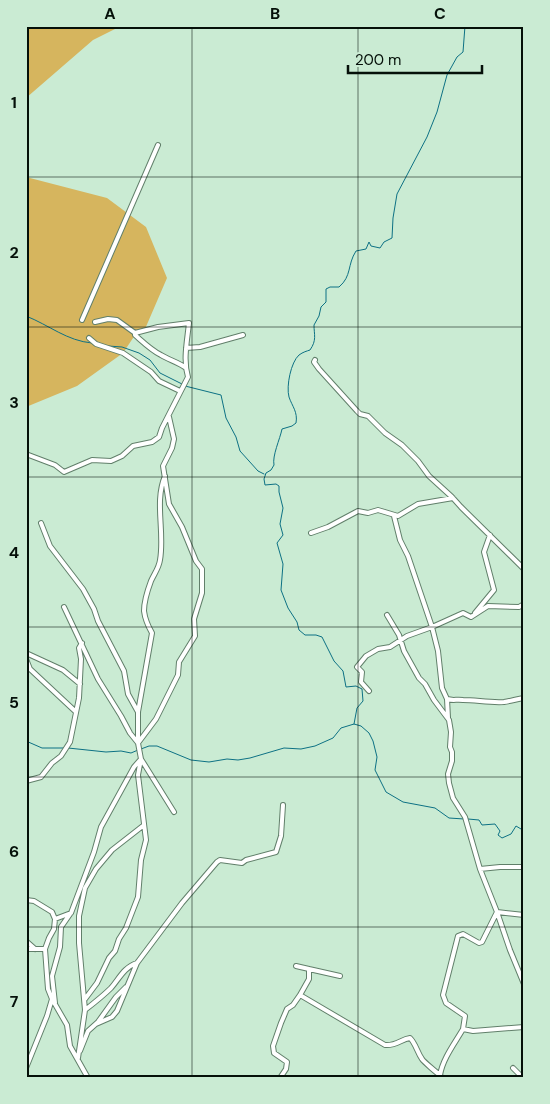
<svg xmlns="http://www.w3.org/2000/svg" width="550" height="1104" viewBox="0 0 550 1104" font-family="'DM Sans',sans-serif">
  <rect width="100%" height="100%" fill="#caebd3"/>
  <!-- green -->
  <path fill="#d6b55e" d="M26,26H121L93,40L26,98Z
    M26,177L107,198L146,227L167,278L145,329L135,335L123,353L77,386L26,407Z"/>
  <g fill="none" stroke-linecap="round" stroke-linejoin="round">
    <!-- stream -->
    <path stroke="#0d7184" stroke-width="1" d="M26,316C49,325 67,341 92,343
      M108,346L122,347L139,353L150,360L160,373L182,384
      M185,386L221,395L226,418L236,437L240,451L258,471L264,474
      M354,724L357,708L363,701L362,689L356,686L346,687L343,671L334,661L322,637L316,635H305L299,630L297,622L288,608L281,590L283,564L277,543L283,535L280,524L283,508L279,492V486L276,484L265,485L264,479L266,473L271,470L274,465C272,456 280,439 282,429L292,426L296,423C298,412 292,406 289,397C286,386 291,362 299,355C303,352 307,351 310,350C317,340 314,335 314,325L319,316L321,307L326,302V289L330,287H339C352,276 347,265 356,251L366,249L369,242L371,246L380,248L384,242L392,238L393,218L397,194L427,137L437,112L447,75L457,57L463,52L465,26
      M26,741L42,748H64
      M68,748L106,752L121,751L131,753L138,750
      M141,749L149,746H157L191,760L209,762L227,759L238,760L250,758L284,748L301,749L315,746L333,738L341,728L354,724L361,726L369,733L373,741L377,757L375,770L386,792L403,802L435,808L449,818L464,819
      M468,819L479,820L482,825L495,824L500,831L498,835L502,838L511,834L516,826L521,829L524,828"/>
    <!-- minor casing -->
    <g stroke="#617f6a" stroke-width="6">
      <path id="minor" d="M82,320L158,145
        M135,333V335C143,342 151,350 161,355C169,360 178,362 186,368
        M89,338L96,344L123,353L151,372L159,381L180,391
        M186,348L200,347L243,335
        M315,360L314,362L319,369L357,411L360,414L368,416L385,433L402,445L418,461L429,476L452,497L461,507L524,569
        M26,454L55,465L64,472L92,460L111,461L122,456L133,446L152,442L159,437L162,428L188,377C183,360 187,342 189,323L158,327L135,333L117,320L108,319L95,322
        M165,476C154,502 165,532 160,560C159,568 154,574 151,581C148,589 144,602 144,611C145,619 148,626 152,633L138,712V743L141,759L174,812
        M41,523L50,546L83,589L94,609L98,621L124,671L128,694L138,712
        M311,533L328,527L358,511L368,513L378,510L398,516L418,504L453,498
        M64,607L98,679L121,716L130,733L138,743
        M475,613L494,590L484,552L490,535
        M387,615L399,635L404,651L419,678L425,684L434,700L449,720L451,732L450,747L452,752V761L448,774L449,783L453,798L465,817L480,869
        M26,653L63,670L80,684
        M26,659L30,669L76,712
        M369,691L361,682L362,672L357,667L366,656L378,649L390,647L407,636L432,627L408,556L400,540L394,516
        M447,699C454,701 456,699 463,700C476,700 490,703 504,702C511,701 517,699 524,698
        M448,718L447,699L442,688L438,651L432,627L463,613L471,617L488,606L519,607L524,604
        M138,743L156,719L178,675L179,662L195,636L194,619L202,593V569L196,561L182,527L169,504L163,466L172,448L174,439L169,417
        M26,781L41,777L52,763L61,756L70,742L79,698L81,659L79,648L82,643
        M26,900L34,901L52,912L55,919L54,929L49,938L45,949L48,989L52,999L67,1025L70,1046L88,1078
        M524,915L497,912L510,950L524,984
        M55,919L71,913L94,852L101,827L134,767L141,759
        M26,941L35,949
        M26,949H45
        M296,966L309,969
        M340,976L309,969V979L300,995L385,1045C397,1046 401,1039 410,1038C416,1044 417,1052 422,1059C424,1062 437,1073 440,1075
        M85,999L97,983L109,958L115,951L119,939L126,928L138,897L141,860L146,840L138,775L141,759
        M55,1003L52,976L60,947L61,927L70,914
        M85,1010C94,1003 103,996 111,988C119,979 124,967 137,963
        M96,1024L112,1017L117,1011L137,963L182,903L217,862L220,860L242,863L246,860L276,852L281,836L283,805
        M463,1029L465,1016L446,1003L443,995L458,936L463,934L479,943L482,942L497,912L480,869L500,867H524
        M80,1051L88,1031L98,1022L116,997L126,987
        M78,1058L85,1010L79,943V916L85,888L96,869L112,850L144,825
        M26,1068L47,1016L52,999
        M513,1068L523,1078
        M280,1078L286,1069L287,1062L274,1053L273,1046L281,1023L287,1009L293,1005L300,995
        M442,1078L440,1075C443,1058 455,1043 463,1029L473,1031L524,1027"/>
    </g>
    <!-- minor -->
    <use href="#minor" stroke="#fff" stroke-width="4"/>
  </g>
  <!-- grid -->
  <path fill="none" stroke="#051009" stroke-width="1" stroke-opacity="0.55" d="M192,26V1078M358,26V1078M26,177H524M26,327H524M26,477H524M26,627H524M26,777H524M26,927H524"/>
  <!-- border -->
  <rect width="550" height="1104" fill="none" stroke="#caebd3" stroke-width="55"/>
  <!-- scale -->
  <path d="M348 65v8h134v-8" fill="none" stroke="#051009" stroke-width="2.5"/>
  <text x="355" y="65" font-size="15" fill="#051009" stroke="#caebd3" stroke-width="4" paint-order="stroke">200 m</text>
  <rect x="28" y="28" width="494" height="1048" fill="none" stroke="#051009" stroke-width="2"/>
  <g font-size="16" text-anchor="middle" font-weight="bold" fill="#051009">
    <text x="110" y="19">A</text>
    <text x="275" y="19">B</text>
    <text x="440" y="19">C</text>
    <text x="14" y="108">1</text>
    <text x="14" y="258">2</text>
    <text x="14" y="408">3</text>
    <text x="14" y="558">4</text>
    <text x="14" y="708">5</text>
    <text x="14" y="857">6</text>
    <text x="14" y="1007">7</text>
  </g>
</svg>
